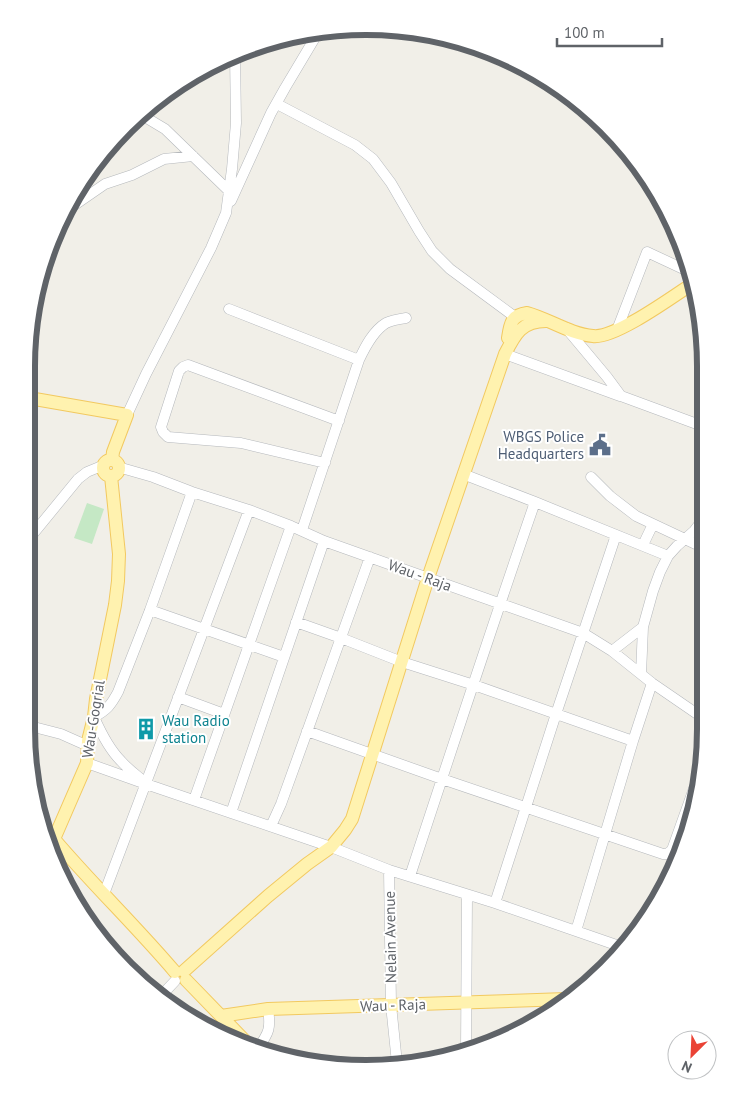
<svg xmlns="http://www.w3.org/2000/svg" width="732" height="1095" viewBox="0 0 732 1095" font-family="'PT Sans',sans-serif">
  <rect width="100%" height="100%" fill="#f1efe8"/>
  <!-- green -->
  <path fill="#c5e8c5" d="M87,503L104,509L92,544L74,538Z"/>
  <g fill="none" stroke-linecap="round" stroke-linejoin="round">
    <!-- minor casing -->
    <g stroke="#b5b8bc" stroke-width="11">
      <path id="minor" d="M277,104L355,145L373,159L391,183L419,231L432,251L450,269L515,317
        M140,114L165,129L229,191
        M231,201L271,113L285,88L319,31
        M63,213L105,184L132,175L164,159L193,156
        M229,309L359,360
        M566,328L607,377L621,396L705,427
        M617,330L647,252L692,273
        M505,354L620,396
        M127,415L146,374L211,248L226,213L232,169L236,123L235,54
        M325,463L241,443L168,437L163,432L161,427L179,371L183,367L188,365L339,421
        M118,467L153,477L192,492L249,510L291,526L324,541L583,633L612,651L652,683L703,718
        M463,474L535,502L668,556
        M591,477L610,496L636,516L704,548
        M302,530L359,360C365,347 373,331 386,323C392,320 399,319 406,318
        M28,540L78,479L87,472L104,465
        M643,545L653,524
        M150,610L284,657
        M296,622L341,638L402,662L474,685L633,741
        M612,651L643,627L653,591L660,572L668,556L677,546L694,531L704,518
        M641,674L643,627
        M178,697L224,714
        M26,725L61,734L88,746
        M307,731L442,779L663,854H667L672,850L703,763
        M87,763L146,784L331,847L389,870L495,903L625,948
        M142,780C135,774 127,768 121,761C109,749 101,733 94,717C107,710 111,705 118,692L150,610L192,492
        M194,800L291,526
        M231,813L324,541
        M271,826L281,804L370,557
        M43,830L54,839L50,849
        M389,870L391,1005L397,1063
        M410,876C451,751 492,626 535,502
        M104,894L249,510
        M495,903L556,714L616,535
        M576,931L633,741L652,683
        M159,998L175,981
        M258,1048C269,1033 271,1028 268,1009
        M466,1052L467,895"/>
    </g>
    <!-- major casing -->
    <g stroke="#f2c960" stroke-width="14">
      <path id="major" d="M513,339L508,338C510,324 511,315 527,313C549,319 570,334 593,336C615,339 675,295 695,282
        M29,398L127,415L113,452L112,460
        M103 468a8 8 0 1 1 16 0a8 8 0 1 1-16 0Z
        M111,476L119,554L118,581L115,605L96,699L94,717L88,741L87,763L54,839C93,885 136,926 175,972
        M184,971L268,896L307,864L331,847L345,830L352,819L428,578L505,354C515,334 522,321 546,321
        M186,980L250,1046
        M221,1016L268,1009L566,999"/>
    </g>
    <!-- minor -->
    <use href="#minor" stroke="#fff" stroke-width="10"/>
    <!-- major -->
    <use href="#major" stroke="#fff2af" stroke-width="12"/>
  </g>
  <!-- icons -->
  <defs>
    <g id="civic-bare" transform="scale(1.725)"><path d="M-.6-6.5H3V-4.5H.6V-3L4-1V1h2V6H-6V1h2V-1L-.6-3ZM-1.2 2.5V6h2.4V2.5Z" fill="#5c6f8a" stroke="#fff" stroke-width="2.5" paint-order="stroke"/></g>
    <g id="building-bare" transform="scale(1.725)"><path d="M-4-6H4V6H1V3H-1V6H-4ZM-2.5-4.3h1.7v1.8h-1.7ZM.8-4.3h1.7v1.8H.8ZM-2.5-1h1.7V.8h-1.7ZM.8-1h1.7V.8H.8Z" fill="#0f9aa8" stroke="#fff" stroke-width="2.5" paint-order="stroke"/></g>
  </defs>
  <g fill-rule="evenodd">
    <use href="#civic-bare" x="600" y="445"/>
    <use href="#building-bare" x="146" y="729"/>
  </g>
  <g text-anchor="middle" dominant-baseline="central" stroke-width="4" stroke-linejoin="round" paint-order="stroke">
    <!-- service labels -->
    <g font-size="15" fill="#4e5e75" stroke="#fff" text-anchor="end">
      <text x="584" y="436">WBGS Police<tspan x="584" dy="17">Headquarters</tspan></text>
    </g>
    <!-- street labels -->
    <g font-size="15" fill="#5f6368" stroke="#fff">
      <text transform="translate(420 575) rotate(20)">Wau - Raja</text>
      <text transform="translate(93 719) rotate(-81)">Wau-Gogrial</text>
      <text transform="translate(390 937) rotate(-91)">Nelain Avenue</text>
      <text transform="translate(393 1005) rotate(-2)">Wau - Raja</text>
    </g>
    <!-- culture labels -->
    <g font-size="15" fill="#0d838f" stroke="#fff" text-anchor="start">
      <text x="162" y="720">Wau Radio<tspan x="162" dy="17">station</tspan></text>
    </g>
  </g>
  <!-- crop -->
  <path d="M0 0H732V1095H0ZM366 35H366A331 331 0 0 1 697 366V729A331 331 0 0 1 366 1060H366A331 331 0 0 1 35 729V366A331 331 0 0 1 366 35Z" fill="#fff" fill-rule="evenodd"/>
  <path fill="none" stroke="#5f6368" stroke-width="6" d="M366 35H366A331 331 0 0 1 697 366V729A331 331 0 0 1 366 1060H366A331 331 0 0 1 35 729V366A331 331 0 0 1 366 35Z"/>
  <!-- north arrow -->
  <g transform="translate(692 1055) rotate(204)"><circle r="24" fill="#ffffff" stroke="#bfc1c3"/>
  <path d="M0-4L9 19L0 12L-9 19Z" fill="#ea4335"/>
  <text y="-8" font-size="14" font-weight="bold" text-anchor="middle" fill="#5f6368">N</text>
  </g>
  <!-- scale -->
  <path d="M557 38v8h105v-8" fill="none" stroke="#5f6368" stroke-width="2.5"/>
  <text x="564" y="38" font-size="15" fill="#5f6368" stroke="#ffffff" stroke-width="4" paint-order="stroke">100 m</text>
</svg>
